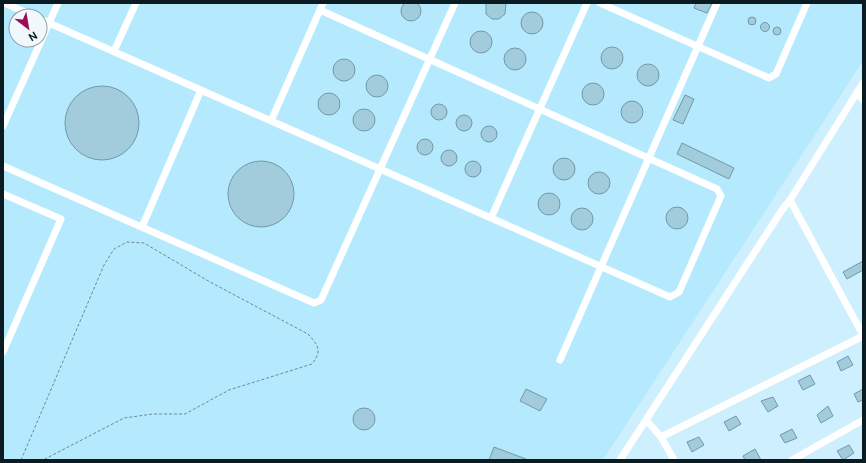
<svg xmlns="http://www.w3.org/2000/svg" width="866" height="463" viewBox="0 0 866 463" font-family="Ubuntu,sans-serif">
  <rect width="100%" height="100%" fill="#cef0fe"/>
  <!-- built -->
  <path fill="#b5e9fe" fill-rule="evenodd" d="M3,3H863V61L603,460H3ZM16,16H40V40H16Z"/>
  <!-- building -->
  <path fill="#a2cbdc" stroke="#7199a9" d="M401 11a10 10 0 1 1 20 0a10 10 0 1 1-20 0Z
    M486,3H506L505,14L499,19H492L486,14Z
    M696,3H712L707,13L694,8Z
    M521 23a11 11 0 1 1 22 0a11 11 0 1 1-22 0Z
    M748 21a4 4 0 1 1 8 0a4 4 0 1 1-8 0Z
    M760.5 27a4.5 4.5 0 1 1 9 0a4.5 4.5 0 1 1-9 0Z
    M773 31a4 4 0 1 1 8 0a4 4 0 1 1-8 0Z
    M470 42a11 11 0 1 1 22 0a11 11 0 1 1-22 0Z
    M601 58a11 11 0 1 1 22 0a11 11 0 1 1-22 0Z
    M504 59a11 11 0 1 1 22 0a11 11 0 1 1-22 0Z
    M333 70a11 11 0 1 1 22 0a11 11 0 1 1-22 0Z
    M637 75a11 11 0 1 1 22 0a11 11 0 1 1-22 0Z
    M366 86a11 11 0 1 1 22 0a11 11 0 1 1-22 0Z
    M582 94a11 11 0 1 1 22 0a11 11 0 1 1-22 0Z
    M65 123a37 37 0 1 1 74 0a37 37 0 1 1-74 0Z
    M318 104a11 11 0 1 1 22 0a11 11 0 1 1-22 0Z
    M685,95L694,99L683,124L673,120Z
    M621 112a11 11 0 1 1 22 0a11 11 0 1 1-22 0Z
    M431 112a8 8 0 1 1 16 0a8 8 0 1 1-16 0Z
    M353 120a11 11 0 1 1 22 0a11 11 0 1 1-22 0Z
    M456 123a8 8 0 1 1 16 0a8 8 0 1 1-16 0Z
    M481 134a8 8 0 1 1 16 0a8 8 0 1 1-16 0Z
    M417 147a8 8 0 1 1 16 0a8 8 0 1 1-16 0Z
    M682,143L734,168L729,179L677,154Z
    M441 158a8 8 0 1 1 16 0a8 8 0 1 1-16 0Z
    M553 169a11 11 0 1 1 22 0a11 11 0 1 1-22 0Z
    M228 194a33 33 0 1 1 66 0a33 33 0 1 1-66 0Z
    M465 169a8 8 0 1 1 16 0a8 8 0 1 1-16 0Z
    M588 183a11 11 0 1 1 22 0a11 11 0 1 1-22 0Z
    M538 204a11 11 0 1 1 22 0a11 11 0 1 1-22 0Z
    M666 218a11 11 0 1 1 22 0a11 11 0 1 1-22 0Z
    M571 219a11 11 0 1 1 22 0a11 11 0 1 1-22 0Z
    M863,261V270L847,279L843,272Z
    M848,356L853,365L841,371L837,362Z
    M810,375L815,384L803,390L798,381Z
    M526,389L547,399L540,411L520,401Z
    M863,389V400L858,402L854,394Z
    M773,397L778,406L768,412L761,401Z
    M828,406L833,416L821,423L817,415Z
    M353 419a11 11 0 1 1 22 0a11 11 0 1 1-22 0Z
    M736,416L741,424L729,431L724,422Z
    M792,429L797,438L785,443L780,435Z
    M699,437L704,445L692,452L687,442Z
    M849,445L854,453L843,460L837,451Z
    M494,447L526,459V460H489Z
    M755,449L761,460H745L743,456Z"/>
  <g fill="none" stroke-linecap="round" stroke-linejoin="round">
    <!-- path -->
    <path stroke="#6e8892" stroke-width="1" stroke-dasharray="3 2" stroke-linecap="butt" d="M21,460L104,265L114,249L127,242L144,243L210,282L308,334C319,346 322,351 312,364L229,390L185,414H153L124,418L43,460"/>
    <!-- minor -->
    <path stroke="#fff" stroke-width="7" d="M4,3L34,16
      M600,3L769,78L776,74L807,3
      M40,19L670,297L679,292L721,196L717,189L320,10
      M114,51L136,3
      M857,92L863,100
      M271,121L323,3
      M3,126L58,3
      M3,166L314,303L321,300L455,3
      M3,194L61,219L3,352
      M790,200L863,335
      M491,218L587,3
      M142,227L201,90
      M560,360L717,3
      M646,420L661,437L674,460
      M661,437L863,336
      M620,460L782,210L790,200L863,83
      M792,460L863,420"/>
  </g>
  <!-- border -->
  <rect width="866" height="463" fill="none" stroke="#0a1b21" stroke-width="8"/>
  <!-- north arrow -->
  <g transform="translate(28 28) rotate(149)"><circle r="19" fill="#f0f8fc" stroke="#94a0a4"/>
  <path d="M0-3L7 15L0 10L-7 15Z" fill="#9e0c56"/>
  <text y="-6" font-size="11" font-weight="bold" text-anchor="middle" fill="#0a1b21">N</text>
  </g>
</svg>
